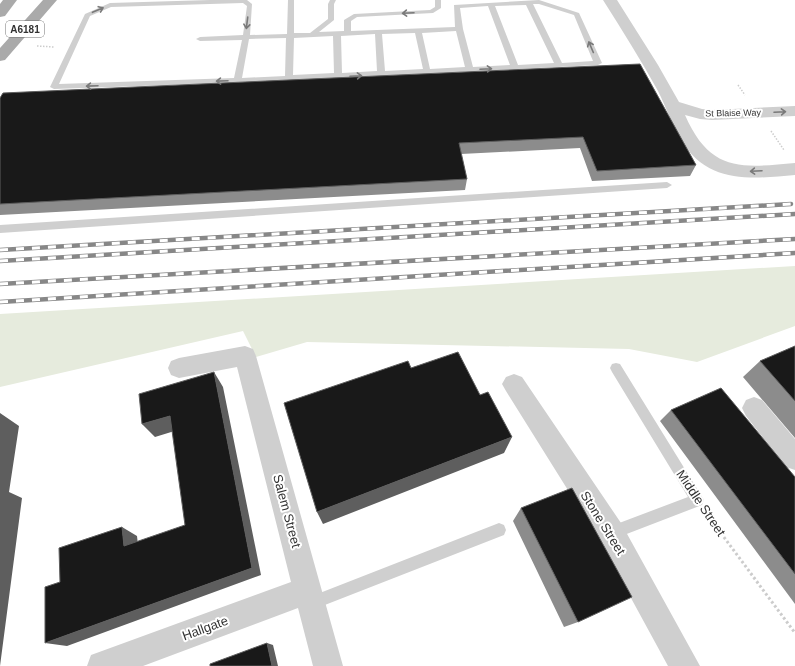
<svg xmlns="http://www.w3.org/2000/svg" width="795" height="666" viewBox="0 0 795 666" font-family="Helvetica,sans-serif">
  <rect width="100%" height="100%" fill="#fff"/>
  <!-- green -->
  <path fill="#e6ebdd" d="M795,266V326L697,362L629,349L307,342L256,357L243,331L0,387V314Z"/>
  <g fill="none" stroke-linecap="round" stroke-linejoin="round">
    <!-- path-far1 -->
    <path stroke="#ccc" stroke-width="1.5" stroke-dasharray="1.5 1.5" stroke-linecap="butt" d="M37,46L54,47
      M738,85L745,95
      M771,131L784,150"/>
    <!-- path -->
    <path stroke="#ccc" stroke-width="3" stroke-dasharray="2.5 2.5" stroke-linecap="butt" d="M709,517L795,633"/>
    <!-- service -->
    <path fill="#cfcfcf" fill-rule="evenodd" d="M210,0H247L252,4L250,35L287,34L288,0H294V33H310L328,19V4L330,0H336L334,4V20L319,32L344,31V20L354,14L430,10L435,7V0H441V8L433,13L357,17L351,21V31L455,27L454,5L539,0L579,13L602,63L598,65L341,78L338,79L335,78L289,81L54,89L50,87L85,14L110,3ZM243,3L247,6L243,35L200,37L196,39L200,41L242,40L234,78L59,84L90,16L111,7ZM533,4H539L574,15L593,61L562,63ZM526,5L554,63L518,65L495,6ZM488,6L510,65L473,67L463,29L460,8ZM456,31L465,67L430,69L422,33ZM415,33L423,69L385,71L382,34ZM375,34L377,71L342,73L341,36ZM333,36L334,73L293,75L294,38ZM286,38L285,76L242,78L249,39Z
      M667,182L672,185L667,188L0,233V225Z
      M616,363L620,364L704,500L702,505L611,540L606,538L604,533L606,528L688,497L612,372L610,368L612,364Z
      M499,523L504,525L506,530L504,535L312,610L307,608L305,603L307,598Z"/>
    <!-- minor -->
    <path fill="#cfcfcf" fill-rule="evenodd" d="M603,0H617L658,65L679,102L702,109L712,110L795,106V116L712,120L700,119L685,115C710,172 740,168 795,163V175C751,179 707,184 681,140C672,125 666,107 658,91C641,60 622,30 603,0Z
      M245,346L253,349L256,356L343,666H313L298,608L143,666H87L91,655L102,651L291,582L237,367L179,378L171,375L168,368L171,361L179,358Z
      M514,374L522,377L621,523L700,666H668L601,543L506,391L502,384L506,377Z
      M754,397L762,400L795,439V470L786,467L746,416L742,408L746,400Z"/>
    <!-- primary -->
    <path fill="#aaa" fill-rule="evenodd" d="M3,0H17L5,16L0,17V4Z
      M43,0H57L5,60L0,61V48Z"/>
    <!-- rail casing -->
    <g stroke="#878787" stroke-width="4.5">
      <path id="rail" d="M0,250L791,204
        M0,261L795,214
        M0,284L795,239
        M0,302L795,253"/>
    </g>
    <!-- rail -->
    <use href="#rail" stroke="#fff" stroke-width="3" stroke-dasharray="8" stroke-linecap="butt"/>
  </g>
  <!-- wall -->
  <path fill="#8c8c8c" d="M640,64L696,165L690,176L592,181L580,148L461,154L467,179L465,190L0,215V98Z
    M795,346V438L743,377L760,361Z
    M671,410L795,477V604L660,421Z
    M521,508L578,622L564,627L513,521Z"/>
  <!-- shaded-wall -->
  <path fill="#5e5e5e" d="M214,372L223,387L261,575L67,646L45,643L252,568Z
    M0,413L19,426L9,492L22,498L0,666Z
    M170,416L181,429L155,437L142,424Z
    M512,437L504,453L323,524L317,512Z
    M122,527L137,536L139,554L124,546Z
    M267,643L273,645L278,666H272Z"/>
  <!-- building -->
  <path fill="#191919" stroke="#5e5e5e" d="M640,64L696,165L597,171L583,137L459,143L467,179L0,204V98L3,93Z
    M795,346V401L760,361Z
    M458,352L480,395L488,392L512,437L317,512L284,403L408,361L411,368Z
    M214,372L252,568L45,643V587L60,582L59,548L122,527L124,546L185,525L170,416L142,424L139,394Z
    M721,388L795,477V574L671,410Z
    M572,488L632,597L578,622L521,508Z
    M267,643L272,666H210V664Z"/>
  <!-- one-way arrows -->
  <defs><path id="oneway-shaft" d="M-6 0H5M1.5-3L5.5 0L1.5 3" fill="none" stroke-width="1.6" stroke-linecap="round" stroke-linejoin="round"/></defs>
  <g stroke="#797979">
    <use href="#oneway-shaft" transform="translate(98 10) rotate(-23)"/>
    <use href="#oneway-shaft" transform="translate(408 13) rotate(177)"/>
    <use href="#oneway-shaft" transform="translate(247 23) rotate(97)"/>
    <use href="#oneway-shaft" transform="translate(591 47) rotate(-113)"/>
    <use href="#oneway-shaft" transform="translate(486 69) rotate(-3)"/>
    <use href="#oneway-shaft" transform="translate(356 76) rotate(-3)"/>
    <use href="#oneway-shaft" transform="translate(222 81) rotate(178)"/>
    <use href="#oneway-shaft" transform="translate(92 86) rotate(178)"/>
    <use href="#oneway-shaft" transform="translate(780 112) rotate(-3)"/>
    <use href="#oneway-shaft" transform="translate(756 171) rotate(177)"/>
  </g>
  <g text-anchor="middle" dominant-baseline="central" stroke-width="4" stroke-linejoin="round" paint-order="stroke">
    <!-- far-street labels -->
    <g font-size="9" fill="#323232" stroke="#fff">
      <text transform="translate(733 113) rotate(-1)">St Blaise Way</text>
    </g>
    <!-- shield labels -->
    <rect fill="#fff" stroke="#707070" stroke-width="1" x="6" y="21" width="38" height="16" rx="3"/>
    <g font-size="10" font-weight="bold" fill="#323232">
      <text x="25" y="29">A6181</text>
    </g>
    <!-- near-street labels -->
    <g font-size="13" fill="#323232" stroke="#fff">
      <text transform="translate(701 503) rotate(56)">Middle Street</text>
      <text transform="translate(287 511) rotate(75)">Salem Street</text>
      <text transform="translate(603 523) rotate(58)">Stone Street</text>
      <text transform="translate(205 628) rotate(-20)">Hallgate</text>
    </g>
  </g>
</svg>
